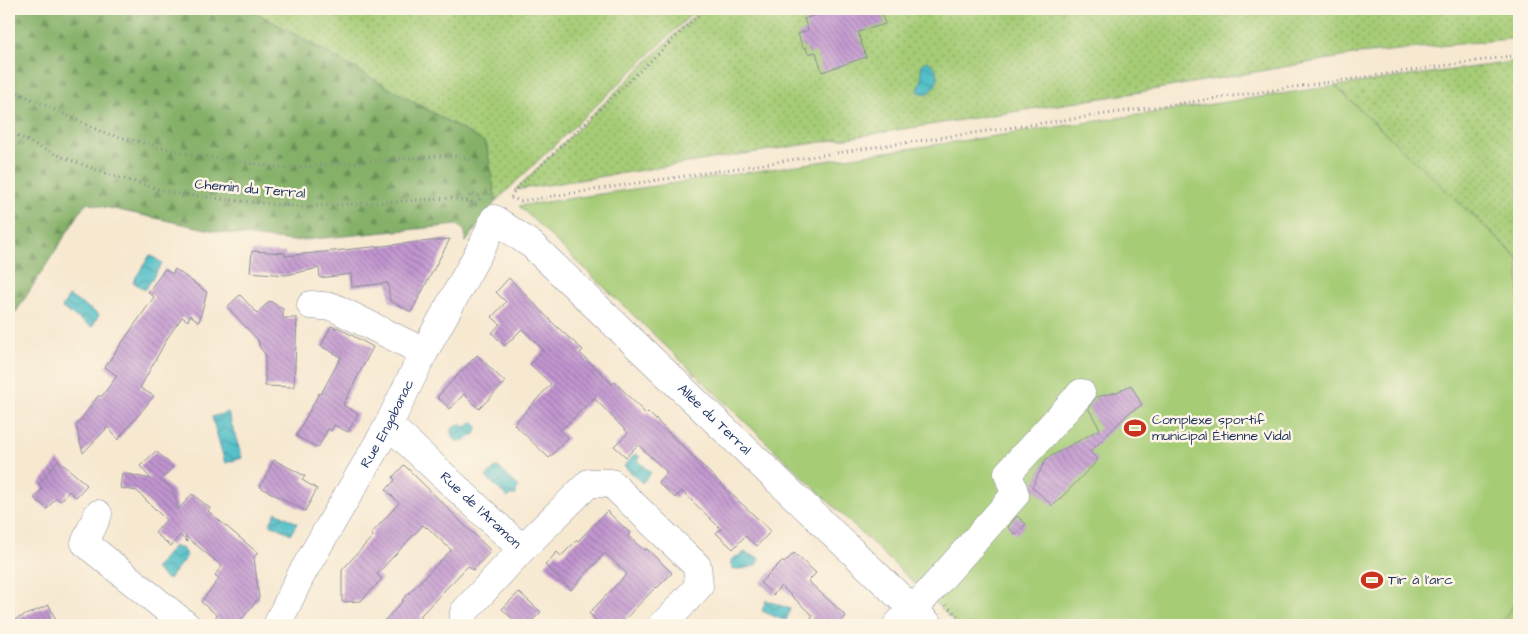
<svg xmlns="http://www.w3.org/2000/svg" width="1528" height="634" viewBox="0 0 1528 634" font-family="'Architects Daughter',sans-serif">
  <defs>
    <pattern id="grass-dots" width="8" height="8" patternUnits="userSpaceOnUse" patternTransform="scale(1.25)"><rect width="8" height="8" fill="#a6cc76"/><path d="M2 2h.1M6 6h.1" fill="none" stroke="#86a664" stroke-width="1.8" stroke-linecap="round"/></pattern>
    <pattern id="forest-firs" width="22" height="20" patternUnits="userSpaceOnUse" patternTransform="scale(1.25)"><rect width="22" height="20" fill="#84b067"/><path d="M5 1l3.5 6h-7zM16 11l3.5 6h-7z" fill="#6b9058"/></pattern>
    <pattern id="water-waves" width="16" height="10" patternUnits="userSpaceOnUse" patternTransform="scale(1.25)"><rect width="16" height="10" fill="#51bfc8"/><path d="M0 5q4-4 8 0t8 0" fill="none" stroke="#429ca6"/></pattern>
    <pattern id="building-back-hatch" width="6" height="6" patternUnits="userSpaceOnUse" patternTransform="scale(1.25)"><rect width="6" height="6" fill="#c195cf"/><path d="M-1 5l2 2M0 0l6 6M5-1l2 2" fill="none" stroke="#9c7aab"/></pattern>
  </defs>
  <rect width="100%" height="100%" fill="#fcf5e5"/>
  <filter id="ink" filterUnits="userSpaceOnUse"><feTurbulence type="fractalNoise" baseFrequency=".02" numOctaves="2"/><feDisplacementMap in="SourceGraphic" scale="10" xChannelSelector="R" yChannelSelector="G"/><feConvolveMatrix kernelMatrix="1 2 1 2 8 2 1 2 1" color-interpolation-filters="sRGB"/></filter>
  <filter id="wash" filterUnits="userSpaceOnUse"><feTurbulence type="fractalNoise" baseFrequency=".0096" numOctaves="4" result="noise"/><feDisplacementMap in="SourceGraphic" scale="20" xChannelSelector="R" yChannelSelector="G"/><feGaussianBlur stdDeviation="1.12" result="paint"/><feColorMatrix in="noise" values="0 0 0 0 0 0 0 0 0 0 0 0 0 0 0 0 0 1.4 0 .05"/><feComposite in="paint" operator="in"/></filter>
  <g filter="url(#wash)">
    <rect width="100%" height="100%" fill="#f7e8d0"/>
    <!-- grass -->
    <path fill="url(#grass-dots)" stroke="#607e6a" d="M250,9H697L496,201L486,143Z
      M701,9H1519V38L1359,54L1140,92L515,190Z
      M1519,61V259L1335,86Z
      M1519,597V625H1499Z"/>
    <!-- forest -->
    <path fill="url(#forest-firs)" stroke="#507062" d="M9,9H250L486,143L496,201L466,242L465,232L458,225L293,241L224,233L86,203L9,323Z"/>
    <!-- garden -->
    <path fill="#a6cc76" stroke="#607e6a" d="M1335,86L1519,259V597L1499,625H958L519,206Z"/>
    <!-- water -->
    <path fill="url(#water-waves)" stroke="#367793" d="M926,61C943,69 940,84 927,94L919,92L918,91L922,79L921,70L922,64Z
      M150,255L162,263L145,290L133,282Z
      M69,296L99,315L92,327L62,308Z
      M228,412L242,458L225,463L212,417Z
      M473,422L475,423L477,426L476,433C470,438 463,441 456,441L452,437V428L459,424L466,427L468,426L470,423Z
      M636,453L640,457L638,460L651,473L642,483L624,466Z
      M497,466L519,487L516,490V495H511L508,498L486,477Z
      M276,512L297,523L291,534L270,524Z
      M174,546L177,548L181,547L187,556L168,580L155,569Z
      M744,552L750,555L756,556L759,559L758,564C755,567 738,570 733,569C730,564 730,561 734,557L740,556Z
      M766,600L790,609L786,621L762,611Z"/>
    <g id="blocks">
      <!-- building -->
      <path fill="url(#building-back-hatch)" d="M834,9H880L885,24L858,32L866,57L822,72L816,52L808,54L806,47L803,48L798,34L808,30L804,19Z
        M450,239L411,312L390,301L388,283L352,287L351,274L320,278L319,268L286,275L250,272L252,251L285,253V256Z
        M165,269L172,274L175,269L207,292L199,322L190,315L188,321L182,317L168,337L140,388L154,396L118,440L108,427L83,453L76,426L98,396H102L117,376L105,367L154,297L148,292Z
        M509,278L556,326L583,350L580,353L612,384L615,382L646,414L648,412L727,490L771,531L757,546L745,536L733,549L716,533L721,529L682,491L675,498L658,482L667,472L638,445L626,457L614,446L628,433L594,398L560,431L568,438L549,458L514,424L551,384L530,364L543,350L522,329L505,346L492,333L500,324L492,317L506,302L496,292Z
        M240,295L257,313L270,301L283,309V318H297L294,387L265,386V354L260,348L258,340L227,307Z
        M331,326L336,328L337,327L373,347L343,405L358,414L348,432L334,425L331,431L328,429L318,448L296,436L319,393L321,394L341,357L321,346Z
        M477,355L505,382L479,409L464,394L450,409L437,397Z
        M1131,385L1142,405L1129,413L1090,452L1098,460L1053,506L1032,487L1046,459L1100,429L1088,408L1096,397L1117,392Z
        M156,451L173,467L161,480L163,481L174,492L178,510L192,494L210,508L208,511L258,553L254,557L259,598L237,625H224L215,618L217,615L201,602L219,579L215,575L222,566L185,536L187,542L180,535L171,546L155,533L166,520L137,491L120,488L122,473L151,479L140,466Z
        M58,460L87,485L76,497L69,491L61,501L56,498L47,509L34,498L43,488L39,484Z
        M274,460L305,476L302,480L317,489L305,511L260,487Z
        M404,465L491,551L473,570L468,566L420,616L422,618L414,625H380L404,600H402L451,550L427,527L426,528L423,525L377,574L382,579L361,601L342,602V570L373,536L371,534L399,503L386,490L395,480L393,477Z
        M607,511L630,533L628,536L644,550L647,549L672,573L657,588L656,587L619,625H601L589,613L627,574L605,553L571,590L545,565L557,552L561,556L577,540L578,541Z
        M1017,516L1026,524L1016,535L1008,527Z
        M794,553L816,573L808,581L846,616L838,625H819L811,618L813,616L781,586L773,595L760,583L782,561L784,563Z
        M519,592L541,612L528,625H519L502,609Z
        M49,605L58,625H9V622Z"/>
    </g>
  </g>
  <g filter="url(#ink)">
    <use href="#blocks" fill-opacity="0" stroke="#898c97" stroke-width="1"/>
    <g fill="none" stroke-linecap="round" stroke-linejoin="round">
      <!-- minor casing -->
      <g stroke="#898c97" stroke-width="29">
        <g id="minor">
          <path d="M311,305L333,307L424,352"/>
          <path id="s1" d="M387,428L401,436L522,549L464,612L463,625"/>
          <path d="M98,514L85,543L186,625"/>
          <path d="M522,549L589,483H611L697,566L699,586L663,625"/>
          <path id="s2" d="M277,625L301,575L387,428L424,352L484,243L494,219L532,245L929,625"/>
          <path d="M897,625L922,600L1015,495L1008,473L1081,393"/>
        </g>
      </g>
      <!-- path -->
      <path stroke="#898c97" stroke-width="3" stroke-dasharray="1 4" stroke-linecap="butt" d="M9,88L104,133L187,154L283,168L452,155L490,166
        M9,131L45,150L110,175L173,193L239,201L302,207L452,198L477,204
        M511,197L515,190L705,9
        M511,198L521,201L875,147L1519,55
        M467,201L471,194L480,196L479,202
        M946,605L967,625"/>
      <!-- minor -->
      <use href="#minor" stroke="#fff" stroke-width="28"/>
    </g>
  </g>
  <!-- icons -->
  <defs>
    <g id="stadium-bare" transform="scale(1.725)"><path d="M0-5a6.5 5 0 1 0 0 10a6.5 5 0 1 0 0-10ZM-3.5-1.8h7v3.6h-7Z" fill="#c8321e" stroke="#fcf5e5" stroke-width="2.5" paint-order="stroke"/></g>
  </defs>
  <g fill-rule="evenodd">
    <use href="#stadium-bare" x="1135" y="428"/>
    <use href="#stadium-bare" x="1372" y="580"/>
  </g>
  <g text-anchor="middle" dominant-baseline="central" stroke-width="5" stroke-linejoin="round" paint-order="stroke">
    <!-- street labels -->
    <g font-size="14" fill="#1b2f5e" stroke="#fcf5e5">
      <text transform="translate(250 189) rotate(5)">Chemin du Terral</text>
      <text stroke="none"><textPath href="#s2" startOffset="759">Allée du Terral</textPath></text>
      <text stroke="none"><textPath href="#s2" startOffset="230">Rue Engabanac</textPath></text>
      <text stroke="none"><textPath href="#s1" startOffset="125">Rue de l'Aramon</textPath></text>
    </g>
    <!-- poi labels -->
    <g font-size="14" fill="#1b2f5e" stroke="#fcf5e5" text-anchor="start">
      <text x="1152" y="420">Complexe sportif<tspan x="1152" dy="16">municipal Étienne Vidal</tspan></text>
      <text x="1388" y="580">Tir à l'arc</text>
    </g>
  </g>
  <!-- margin -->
  <rect width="1528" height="634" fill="none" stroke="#fcf5e5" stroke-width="30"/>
</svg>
